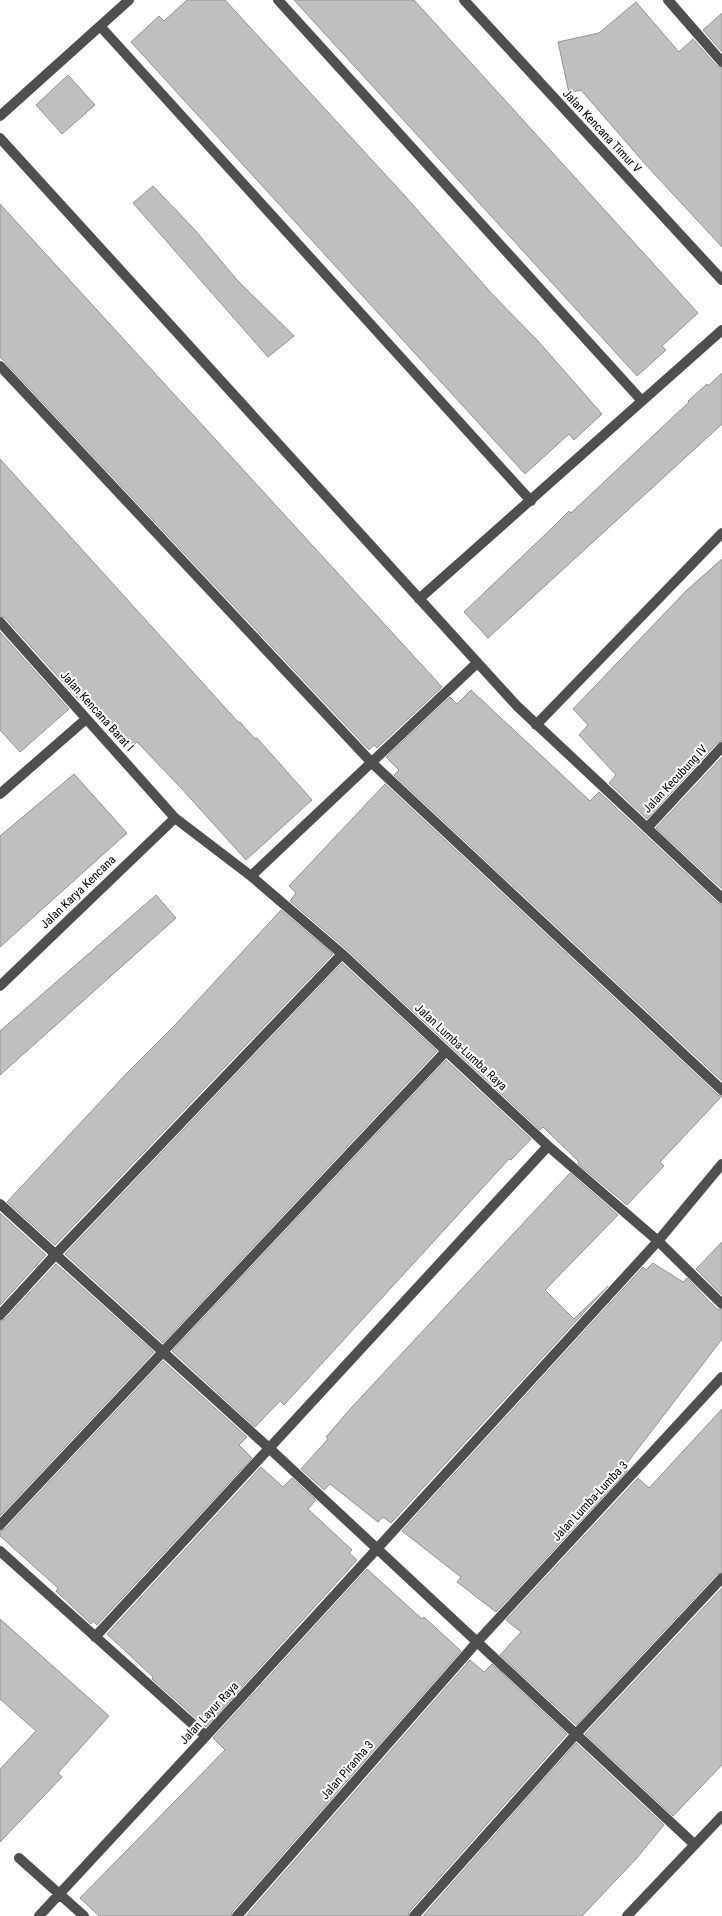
<svg xmlns="http://www.w3.org/2000/svg" width="722" height="1916" viewBox="0 0 722 1916" font-family="'Roboto Condensed',sans-serif">
  <rect width="100%" height="100%" fill="#fff"/>
  <!-- building -->
  <path fill="#bfbfbf" stroke="#939393" d="M187,0H225L405,196L493,295L538,341L602,414L574,440L569,434L525,474L131,42L159,16L164,21Z
    M294,0H414L698,313L662,346L666,350L637,376Z
    M636,2L679,52L693,39L717,66L722,68V247L646,165L581,90L569,93L558,42L599,33Z
    M722,13V52L703,30Z
    M68,75L95,105L62,134L36,105Z
    M153,186L195,230L238,281L294,336L268,357L133,203Z
    M0,204L442,687L377,748L374,745L369,750L0,357Z
    M722,373V424L488,638L464,612L551,529L569,511L571,513L689,402L688,401L707,384L708,386Z
    M0,459L239,723L240,722L255,739L257,738L312,800L246,860L182,789L137,742L133,746L86,693L79,700L5,618L0,616Z
    M722,559V741L717,743L647,819L609,783L616,775L579,735L588,725L573,709L686,591Z
    M0,632L69,709L20,752L0,730Z
    M471,690L590,801L599,792L718,903L722,904V1081L394,775L399,770L386,757L450,697L457,704Z
    M722,757V889L656,828Z
    M74,774L127,833L0,947V836Z
    M385,784L718,1095L722,1096L660,1162L664,1166L627,1205L578,1164L579,1162L543,1127L540,1130L346,949L290,901L296,893L289,886Z
    M156,895L176,918L0,1075V1031Z
    M281,910L333,954L55,1245L7,1202L126,1074L175,1025Z
    M342,963L437,1051L163,1343L65,1254Z
    M446,1060L531,1139L511,1160L509,1159L284,1405L280,1401L255,1427L172,1351Z
    M570,1173L618,1215L545,1290L574,1319L608,1286L391,1523L383,1517L378,1522L330,1484L324,1490L301,1469L328,1439L326,1437L351,1408Z
    M0,1213L46,1255L0,1305Z
    M722,1242V1295L696,1269Z
    M653,1263L683,1282L687,1278L717,1309L722,1310V1339L624,1467L628,1470L496,1612L457,1582L461,1577L402,1531L643,1267L646,1270Z
    M56,1264L154,1352L0,1516V1321L5,1319Z
    M163,1361L247,1437L239,1445L252,1458L97,1625L93,1621L91,1624L56,1591L58,1588L0,1536V1531L5,1529Z
    M722,1409V1572L717,1574L576,1725L500,1655L521,1632L506,1620L638,1478L649,1488Z
    M261,1467L283,1487L292,1478L316,1500L308,1509L352,1550L349,1553L357,1560L206,1727L152,1679L153,1677L107,1634Z
    M367,1569L422,1619L424,1617L461,1651L232,1912L231,1916H99L80,1898L225,1750L213,1738Z
    M722,1588V1765L673,1816L585,1734Z
    M0,1619L109,1716L58,1773L62,1777L0,1842V1769L36,1731L0,1699Z
    M470,1660L484,1672L492,1664L567,1734L409,1912L408,1916H246Z
    M576,1743L664,1825L636,1859L582,1916H423Z"/>
  <g fill="none" stroke-linecap="round" stroke-linejoin="round">
    <!-- minor -->
    <path stroke="#4f4f4f" stroke-width="10" d="M278,0L642,401
      M464,0L722,280
      M668,0L722,62
      M100,26L531,501
      M0,116L129,0
      M0,138L517,706L722,898
      M0,366L372,763L722,1090
      M419,599L722,330
      M0,622L175,818L251,876L342,954L548,1146L658,1241L722,1304
      M536,725L722,533
      M0,794L86,719
      M647,828L722,747
      M251,876L477,663
      M0,986L175,818
      M0,1204L269,1448L694,1844
      M0,1315L55,1255L342,954
      M0,1525L446,1051
      M0,1551L206,1736
      M95,1637L548,1146
      M19,1858L84,1916
      M39,1916L206,1736L658,1241L722,1164
      M237,1916L477,1642L722,1377
      M414,1916L576,1734L722,1578
      M627,1916L722,1816"/>
  </g>
  <g text-anchor="middle" dominant-baseline="central" stroke-width="4" stroke-linejoin="round" paint-order="stroke">
    <!-- street labels -->
    <g font-size="12" fill="#000" stroke="#fff">
      <text transform="translate(602 131) rotate(47)">Jalan Kencana Timur V</text>
      <text transform="translate(97 711) rotate(48)">Jalan Kencana Barat I</text>
      <text transform="translate(675 779) rotate(-47)">Jalan Kecubung IV</text>
      <text transform="translate(78 892) rotate(-44)">Jalan Karya Kencana</text>
      <text transform="translate(461 1047) rotate(43)">Jalan Lumba-Lumba Raya</text>
      <text transform="translate(590 1501) rotate(-47)">Jalan Lumba-Lumba 3</text>
      <text transform="translate(209 1713) rotate(-47)">Jalan Layur Raya</text>
      <text transform="translate(347 1770) rotate(-49)">Jalan Piranha 3</text>
    </g>
  </g>
</svg>
